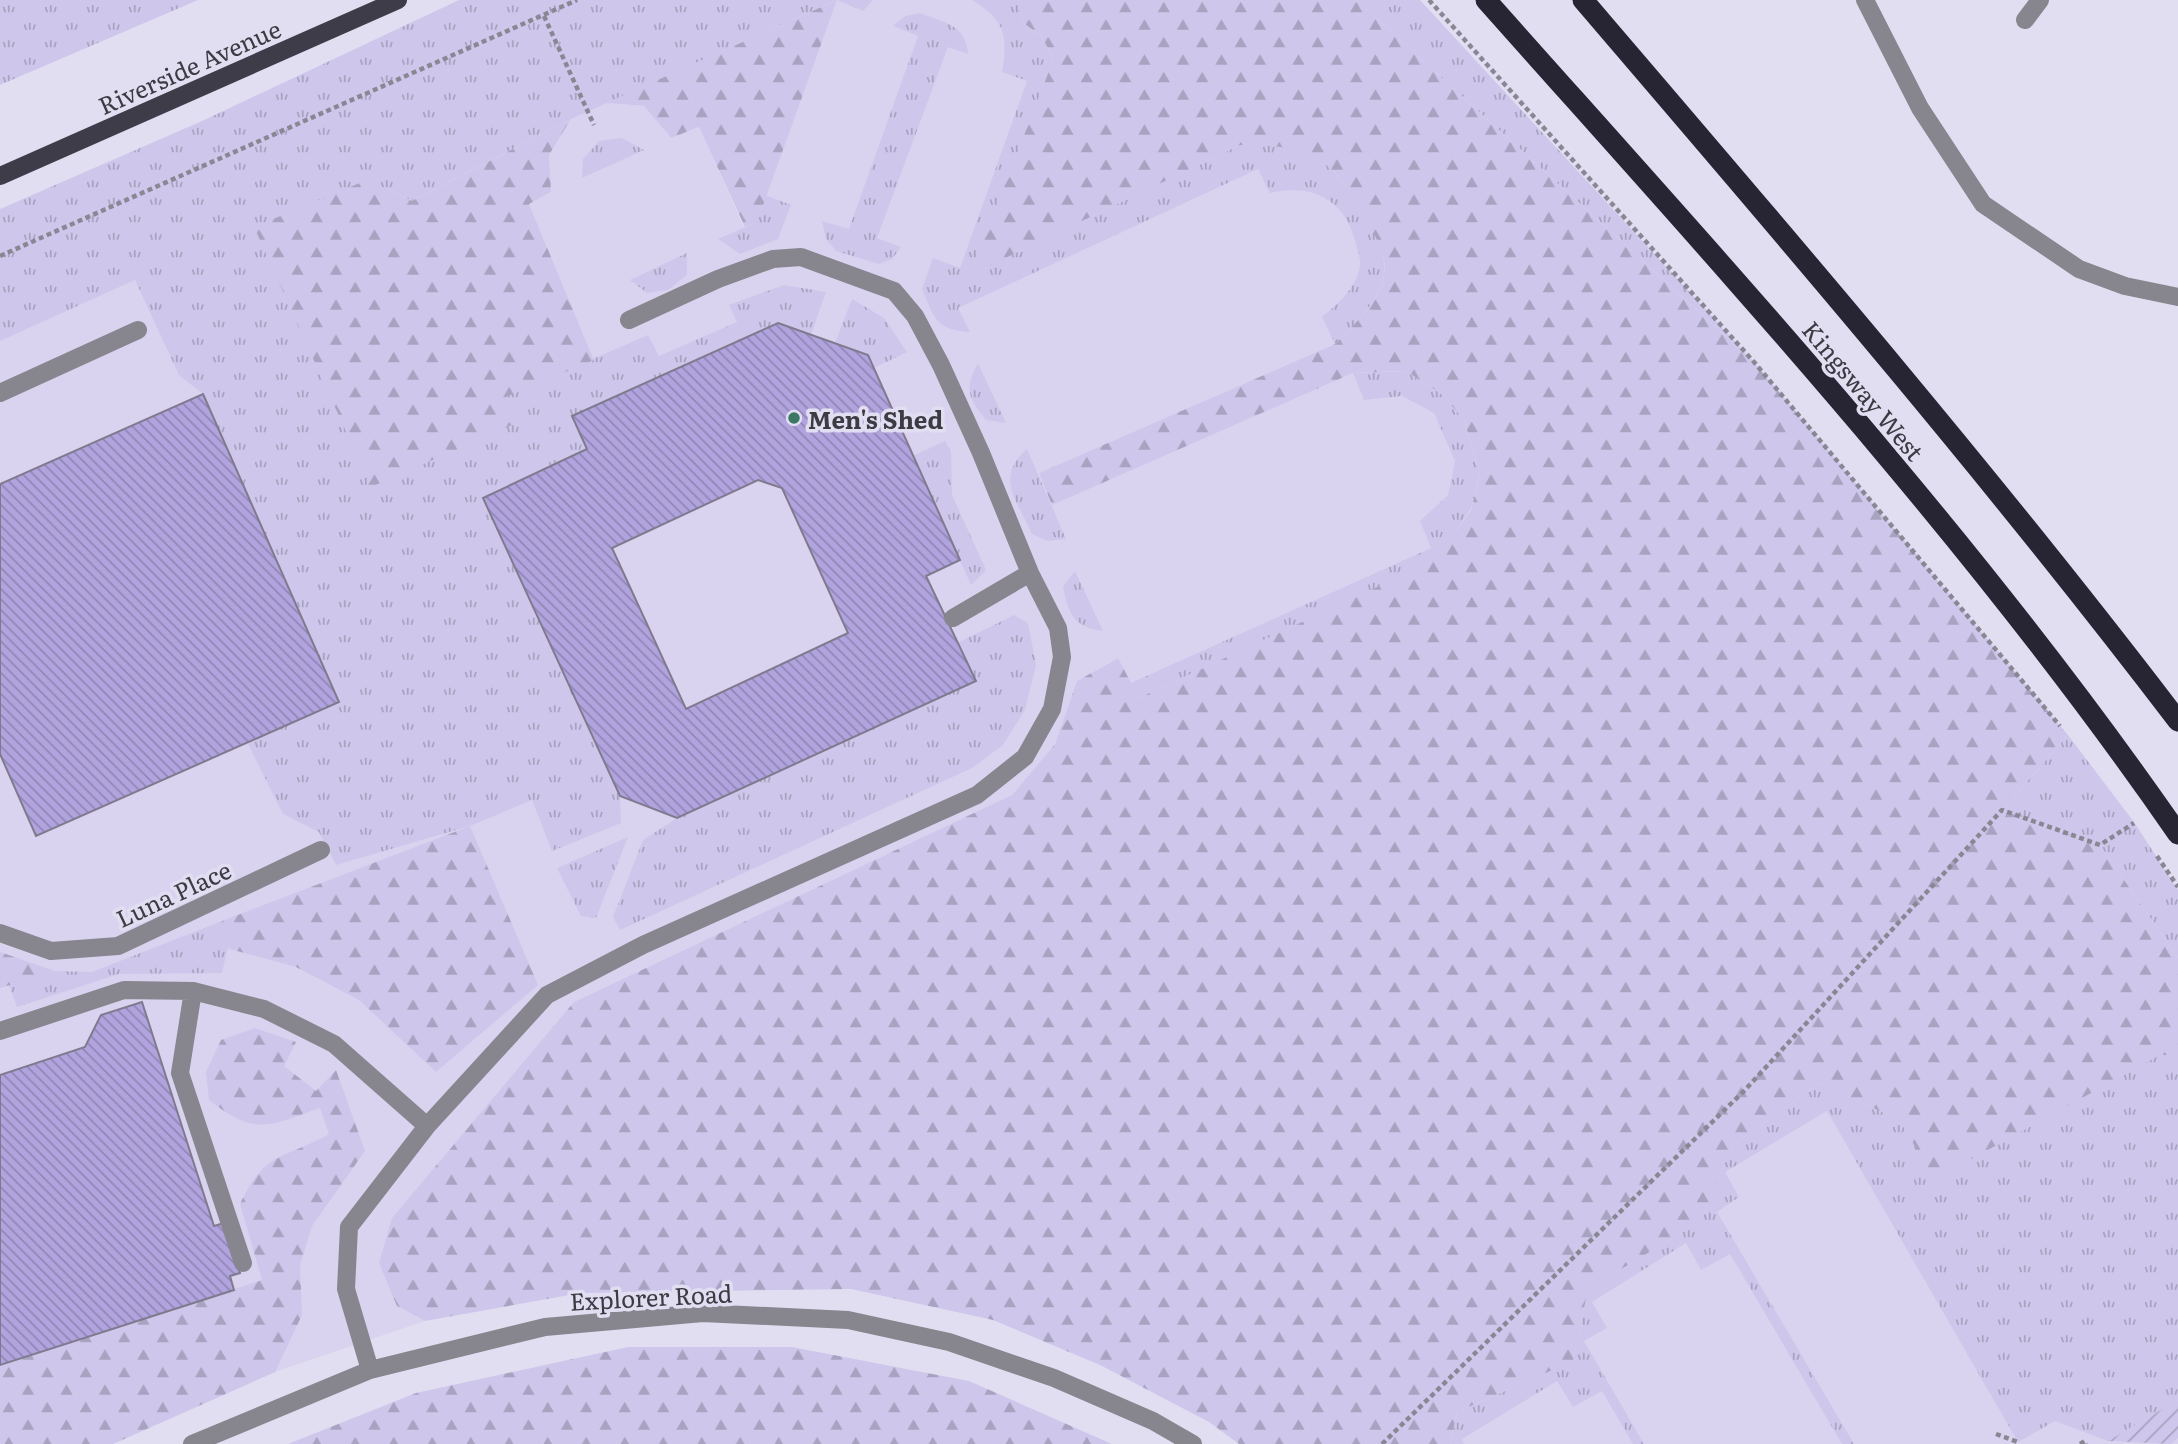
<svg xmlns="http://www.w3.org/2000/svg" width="2178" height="1444" viewBox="0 0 2178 1444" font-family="Literata,serif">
  <defs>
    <pattern id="grass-tufts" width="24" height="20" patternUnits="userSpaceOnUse" patternTransform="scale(1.75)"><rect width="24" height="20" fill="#cec7eb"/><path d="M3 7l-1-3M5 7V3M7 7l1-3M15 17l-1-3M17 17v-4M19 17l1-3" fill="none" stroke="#a8a3c0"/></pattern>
    <pattern id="forest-firs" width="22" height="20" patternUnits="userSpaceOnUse" patternTransform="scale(1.75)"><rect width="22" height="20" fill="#cec7eb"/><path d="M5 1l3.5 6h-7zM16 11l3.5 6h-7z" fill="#a8a3c0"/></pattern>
    <pattern id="garden-furrows" width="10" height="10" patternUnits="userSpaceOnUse" patternTransform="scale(1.75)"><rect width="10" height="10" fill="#cec7eb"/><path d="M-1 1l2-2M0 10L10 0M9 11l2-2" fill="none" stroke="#a8a3c0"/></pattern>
    <pattern id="building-back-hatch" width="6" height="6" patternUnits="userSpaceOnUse" patternTransform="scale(1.75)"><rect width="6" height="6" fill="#b1a3de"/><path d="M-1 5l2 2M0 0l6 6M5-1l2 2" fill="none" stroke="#9186b6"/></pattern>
  </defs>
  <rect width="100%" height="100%" fill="#e2def2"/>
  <!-- built -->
  <path fill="#d9d3ef" d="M837,0H1018L1022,22L1054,58L971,274L1240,145H1276L1383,250L1335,344L1039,473L1052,504L1353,373L1464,420L1436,560L1139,698L1117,658L1077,681L1055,744L1012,795L574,1002L397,1306L425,1321L275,1372L113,1444H0V333L135,280L372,487L519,423L594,360L529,204L551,192L548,155L571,119L606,103L644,106L671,138L699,127L744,227L765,195Z
    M2178,1055V1444H1450L1588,1289L1732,1146L1820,1083Z"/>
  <!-- grass -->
  <path fill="url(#grass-tufts)" d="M0,0H198L0,85Z
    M459,0H873L863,11L837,0L571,119L412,201L387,188L519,422L505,397L648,335L659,356L737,322L729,305L784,285L826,292L811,335L778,323L573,417L587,449L483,498L620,796L621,823L552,851L532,800L470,826L336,865L319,832L283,814L247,742L203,394L179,375L135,280L0,341V209L202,121Z
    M972,0H1018L1022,22L1040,35L1054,58L971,274L1240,145C1264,145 1293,143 1314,155C1343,173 1390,240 1384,275C1380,302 1353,325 1335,344L1322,317C1339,303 1356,289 1360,265C1361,259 1357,250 1356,244C1345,199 1313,183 1270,193L1258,169L958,308L970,332C936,330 934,318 922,289L933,258L960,268L1027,81L1002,72C1008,35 1005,20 972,0Z
    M1356,0H1420L1754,362Z
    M920,13C943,22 967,25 968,54L948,47L877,238L901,247L892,259L879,264L836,251L826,239L822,221L849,229L918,36L893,26L905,16Z
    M622,138L644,150L582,178L583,159L599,141Z
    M765,195L791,205L778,239L740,254L718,239L757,222Z
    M687,253V275L668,290L647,293L630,280Z
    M852,299L884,318L907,352L874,368L868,355L835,343Z
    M978,363L1006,423L986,420C968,398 964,389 978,363Z
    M1406,371L1443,395L1464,420L1480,474L1471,509L1436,560L1139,698L1131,683L1431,548L1420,521L1448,495L1455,461L1434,413L1402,396L1364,400L1353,373Z
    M945,441L951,452L952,495L986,570L971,585L913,456Z
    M1027,449L1066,539L1048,541L1032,534C1017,500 994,478 1027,449Z
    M1075,571L1103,631C1073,627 1068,613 1063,586Z
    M1014,615L1028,623L1036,665L1025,710L1003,745L972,768L620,930L613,917L643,840L677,818L975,682L957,643Z
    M2068,735L2134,822L2178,890V958L2100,845L2002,810Z
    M628,837L596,918L581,916L557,868Z
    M235,916L222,973L119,974L17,1007L9,985L55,971L92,972Z
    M2160,1055H2178V1400L2108,1441L2055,1421L2018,1442L1827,1111L1725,1172L1739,1197L1717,1212L1854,1444H1842L1730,1254L1701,1270L1686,1243L1592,1302L1607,1328L1584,1341L1644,1444H1633L1602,1391L1573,1407L1557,1381L1462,1439L1464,1444H1450L1457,1412L1573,1361L1588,1289L1701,1221L1732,1146L1820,1083L1899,1120Z"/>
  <!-- forest -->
  <path fill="url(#forest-firs)" d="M837,0L757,222L745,227L699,127L671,138L644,106L606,103Z
    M1018,0H1356L1754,362L2068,735L2002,810L2100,845L2178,958V1055H2160L1935,1179L1899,1120L1820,1083L1732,1146L1701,1221L1588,1289L1573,1361L1457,1412L1450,1444H1239L1209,1422L1100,1365L993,1320L851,1289L581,1293L425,1321L397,1306L379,1263L392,1218L574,1002L1012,795L1055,744L1077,681L1118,658L1139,698L1435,560L1471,510L1480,474L1464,420L1443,395L1406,371L1353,373L1052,505L1039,473L1335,344C1353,325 1380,302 1384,275C1387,257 1378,240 1369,225C1336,161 1314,144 1240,145L970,275L1054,58L1040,35L1022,22Z
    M571,119L549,155L551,192L529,204L594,360L506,397L519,422L371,487L254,227L360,183L387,188L412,201Z
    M470,826L538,985L436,1072L359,1000L296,967L226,948L235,916Z
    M0,952L55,971L0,988Z
    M255,1028L296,1042L284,1066L316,1091L336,1070L365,1151L312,1226L300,1265L302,1315L275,1372L113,1444H0V1366L262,1280L240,1204C265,1150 283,1160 329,1134L320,1108C268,1126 256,1137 209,1100L206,1072L221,1040Z
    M628,1347H792L969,1381L1112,1444H288L416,1393Z"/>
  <!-- garden -->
  <path fill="url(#garden-furrows)" d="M2178,1400V1438L2171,1444L2108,1441Z"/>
  <!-- building -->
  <path fill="url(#building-back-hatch)" stroke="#7f7b8e" stroke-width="2" fill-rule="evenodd" d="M778,323L868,355L960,560L926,576L976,681L677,818L620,796L483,498L587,449L572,416ZM758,480L782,488L848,633L686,709L612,548Z
    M203,394L339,702L36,836L0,754V484Z
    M142,1002L214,1226L224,1223L240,1273L230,1276L234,1290L0,1365V1075L85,1047L101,1015Z"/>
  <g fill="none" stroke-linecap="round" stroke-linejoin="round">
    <!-- path -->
    <path stroke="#8a8795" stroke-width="4.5" stroke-dasharray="5 3.5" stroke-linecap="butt" d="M1429,0L1754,362L2060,726
      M544,16L594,125
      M0,256L577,0
      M2157,856L2178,887
      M1996,1434L2018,1442
      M1382,1444L1745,1090L2002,810L2100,845L2134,823
      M2080,1444L2085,1441L2086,1444"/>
    <!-- minor -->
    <path stroke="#87858e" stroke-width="18" d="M1865,0L1920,108L1983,204L2079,269L2125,286L2178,297
      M2025,20L2040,0
      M0,393L138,330
      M953,618L1030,573
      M0,933L51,951L118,946L321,850
      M193,991L180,1073L243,1263
      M0,1031L124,990L193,991L264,1009L334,1044L427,1126
      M370,1370L346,1289L349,1227L427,1126L547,995L643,945L977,795L1025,757L1052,709L1062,657L1058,628L1030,573L981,453L941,365L915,316L894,291L801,257L773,259L718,279L629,320
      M192,1444L370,1370L545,1327L703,1313L848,1320L949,1342L1054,1378L1153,1421L1193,1444"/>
    <!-- major -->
    <path stroke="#3f3c4a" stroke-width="18" d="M0,176L398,0"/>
    <!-- highway -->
    <path stroke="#272433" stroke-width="21" d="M1486,0C1726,270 1972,536 2178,834
      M1583,0C1786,237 1989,473 2178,721"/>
  </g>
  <!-- markers -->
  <circle fill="#3b7762" stroke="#e2def2" stroke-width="2.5" cx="794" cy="418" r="7"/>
  <g text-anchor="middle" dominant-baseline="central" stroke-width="7" stroke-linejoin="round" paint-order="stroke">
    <!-- street labels -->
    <g font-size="24" fill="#3c3b43" stroke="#e2def2">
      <text transform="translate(189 66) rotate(-24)">Riverside Avenue</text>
      <text transform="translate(1864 390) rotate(50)">Kingsway West</text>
      <text transform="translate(173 893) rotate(-25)">Luna Place</text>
      <text transform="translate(651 1296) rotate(-3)">Explorer Road</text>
    </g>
    <!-- poi labels -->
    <g font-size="24" font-weight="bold" fill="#3c3b43" stroke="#e2def2" text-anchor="start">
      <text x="808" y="418">Men's Shed</text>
    </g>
  </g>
</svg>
